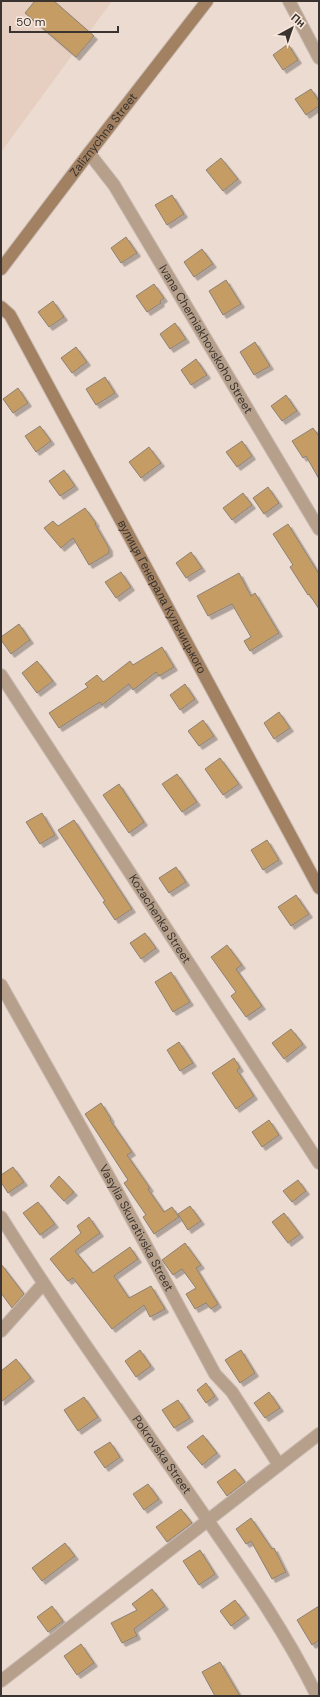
<svg xmlns="http://www.w3.org/2000/svg" width="320" height="1697" viewBox="0 0 320 1697" font-family="'DM Sans',sans-serif">
  <defs>
    <filter id="shadow"><feDropShadow dx="3.5" dy="3.5" stdDeviation="0" flood-color="#0004"/></filter>
  </defs>
  <rect width="100%" height="100%" fill="#ecdbd1"/>
  <!-- built -->
  <path fill="#e6cfc0" d="M1,1H112L1,152Z"/>
  <!-- building -->
  <path fill="#c69c65" stroke="#8c8174" filter="url(#shadow)" d="M35,1H54L94,36L76,57L25,13Z
    M288,44L298,60L283,70L273,55Z
    M311,89L319,101V106L306,115L295,99Z
    M221,158L238,179L223,191L206,170Z
    M172,195L184,214L167,225L155,205Z
    M126,237L137,253L121,263L111,248Z
    M202,249L213,264L194,277L184,262Z
    M226,280L241,304L223,315L209,291Z
    M154,284L164,298L160,301L161,303L147,312L136,296Z
    M53,301L64,317L49,327L38,312Z
    M175,323L186,339L170,349L160,334Z
    M255,342L270,366L254,375L240,352Z
    M76,347L87,362L72,373L61,358Z
    M196,359L207,375L191,385L181,370Z
    M105,377L115,393L96,405L86,389Z
    M18,388L28,403L13,413L3,399Z
    M286,395L297,411L282,421L271,406Z
    M40,426L51,441L36,452L25,436Z
    M313,428L319,436V479L306,456L303,458L292,441Z
    M242,441L252,456L237,467L226,452Z
    M149,447L161,463L141,478L129,462Z
    M64,470L75,486L60,496L49,481Z
    M268,487L279,503L264,514L253,498Z
    M243,493L252,505L232,520L223,508Z
    M85,508L96,523L95,524L109,548V553L89,565L73,538L61,548L44,528L53,521L58,526Z
    M288,524L319,574V609L309,594L308,595L290,567L293,565L273,534Z
    M191,552L202,568L186,578L176,563Z
    M121,572L131,587L116,598L105,582Z
    M239,573L251,596L255,593L279,633L250,651L244,641L251,637L232,604L208,616L197,596Z
    M19,624L30,640L11,654L1,640V637Z
    M162,647L174,667L159,676L156,672L133,690L129,684L102,705L100,702L59,728L49,713L88,687L85,684L97,675L103,682L130,661L133,665Z
    M37,661L53,681L37,693L22,673Z
    M185,684L195,699L180,710L170,695Z
    M279,712L290,728L274,739L264,723Z
    M203,720L214,736L199,746L188,731Z
    M220,758L239,784L223,795L205,769Z
    M177,774L197,802L182,812L162,784Z
    M119,784L144,822L129,833L103,795Z
    M42,813L55,835L40,844L26,822Z
    M74,820L132,909L115,920L103,902L105,901L58,830Z
    M267,840L279,860L263,870L251,850Z
    M176,867L186,882L169,893L159,878Z
    M296,895L309,914L291,926L278,907Z
    M145,933L156,948L141,959L130,943Z
    M227,945L242,965L236,969L262,1006L246,1017L231,996L236,992L211,957Z
    M171,972L190,1002L173,1012L155,982Z
    M291,1029L303,1044L284,1059L272,1043Z
    M179,1042L193,1063L180,1071L167,1050Z
    M234,1058L240,1068L237,1070L254,1096L236,1109L212,1073Z
    M101,1103L111,1119L110,1120L132,1152L127,1155L150,1188L148,1189L164,1212L172,1207L179,1217L154,1234L143,1217L146,1215L124,1183L128,1180L85,1114Z
    M269,1120L279,1135L262,1147L252,1132Z
    M13,1167L24,1182L8,1193L1,1182V1175Z
    M59,1176L74,1192L64,1201L50,1186Z
    M298,1180L306,1191L292,1202L283,1191Z
    M38,1202L55,1224L40,1235L23,1213Z
    M190,1206L201,1221L188,1230L178,1214Z
    M284,1213L300,1234L288,1243L272,1222Z
    M89,1217L100,1233L75,1251L93,1273L130,1247L138,1259L114,1276L129,1298L151,1286L165,1309L150,1317L144,1305L112,1329L73,1278L68,1281L50,1259L81,1233L77,1226Z
    M185,1243L201,1265L196,1268L218,1304L211,1309L206,1303L195,1309L186,1294L196,1288L182,1269L173,1275L162,1260Z
    M1,1264L24,1294L12,1308L1,1293Z
    M140,1350L151,1366L136,1377L125,1361Z
    M241,1350L255,1373L240,1383L225,1360Z
    M16,1359L31,1378L1,1402V1371Z
    M206,1383L215,1396L206,1403L197,1390Z
    M269,1392L280,1408L265,1418L254,1403Z
    M84,1397L98,1417L78,1431L64,1410Z
    M178,1400L190,1418L174,1428L162,1410Z
    M203,1435L217,1453L202,1465L187,1447Z
    M110,1442L120,1457L105,1468L94,1452Z
    M235,1469L245,1482L227,1496L217,1482Z
    M148,1484L159,1499L144,1510L133,1494Z
    M181,1509L192,1523L167,1542L156,1527Z
    M251,1518L272,1549L274,1548L286,1572L272,1579L251,1541L246,1544L236,1529Z
    M65,1543L75,1556L42,1581L32,1568Z
    M200,1550L215,1574L199,1585L183,1561Z
    M152,1589L165,1606L134,1629L137,1636L122,1643L111,1623L137,1610L132,1604Z
    M235,1600L246,1615L231,1626L220,1611Z
    M52,1606L63,1621L48,1632L37,1617Z
    M319,1606V1640L312,1645L297,1620Z
    M81,1644L94,1663L77,1675L64,1656Z
    M220,1662L240,1696H215L202,1672Z"/>
  <g fill="none" stroke-linecap="round" stroke-linejoin="round">
    <!-- street casing -->
    <g stroke="#c8b9b1" stroke-width="14">
      <g id="street">
        <path d="M289,1L319,58"/>
        <path id="s1" d="M89,153L114,185L319,529"/>
        <path id="s2" d="M1,675L319,1163"/>
        <path id="s3" d="M1,985L119,1195L215,1374L232,1392L279,1465"/>
        <path id="s4" d="M1,1217C61,1313 128,1406 193,1499C237,1563 283,1626 317,1696"/>
        <path d="M1,1331L43,1284"/>
        <path d="M1,1681L319,1434"/>
      </g>
    </g>
    <!-- secondary casing -->
    <g stroke="#c8b9b1" stroke-width="14">
      <g id="secondary">
        <path id="s5" d="M1,269L89,153L207,1"/>
        <path id="s6" d="M1,307L10,315L319,888"/>
      </g>
    </g>
    <!-- street -->
    <use href="#street" stroke="#b6a08b" stroke-width="12"/>
    <!-- secondary -->
    <use href="#secondary" stroke="#a18161" stroke-width="12"/>
  </g>
  <g text-anchor="middle" dominant-baseline="central" stroke-width="3" stroke-linejoin="round" paint-order="stroke">
    <!-- street labels -->
    <g font-size="12" fill="#3a332f" stroke="#f9e8de">
      <text stroke="none"><textPath href="#s5" startOffset="169">Zaliznychna Street</textPath></text>
      <text stroke="none"><textPath href="#s1" startOffset="220">Ivana Cherniakhovskoho Street</textPath></text>
      <text stroke="none"><textPath href="#s6" startOffset="332">вулиця Генерала Кульчицького</textPath></text>
      <text stroke="none"><textPath href="#s2" startOffset="291">Kozachenka Street</textPath></text>
      <text stroke="none"><textPath href="#s3" startOffset="278">Vasylia Skurativska Street</textPath></text>
      <text stroke="none"><textPath href="#s4" startOffset="287">Pokrovska Street</textPath></text>
    </g>
  </g>
  <!-- border -->
  <rect width="320" height="1697" fill="none" stroke="#3a332f" stroke-width="4"/>
  <!-- north arrow -->
  <g transform="translate(292 28) rotate(40)" stroke="#f9e8de" stroke-width="3" paint-order="stroke">
  <path d="M0-3L7 15L0 10L-7 15Z" fill="#3a332f"/>
  <text y="-6" font-size="11" font-weight="bold" text-anchor="middle" fill="#3a332f">Пн</text>
  </g>
  <!-- scale -->
  <path d="M10 26v6h108v-6" fill="none" stroke="#3a332f" stroke-width="2"/>
  <text x="16" y="26" font-size="12" fill="#3a332f" stroke="#f9e8de" stroke-width="3" paint-order="stroke">50 m</text>
</svg>
